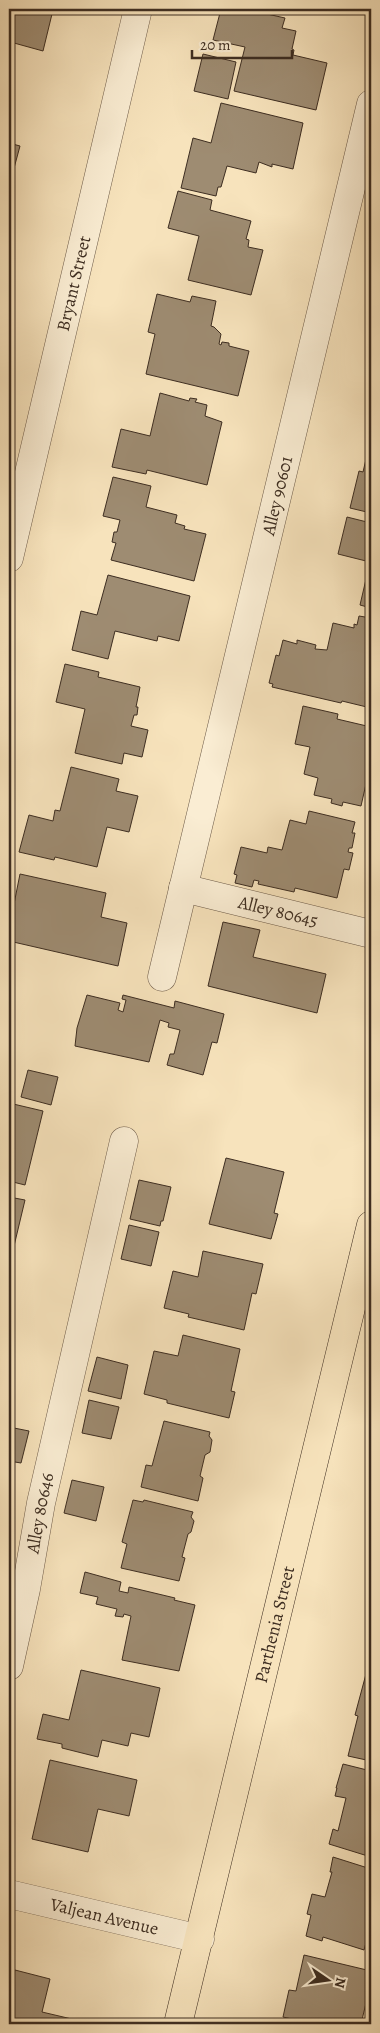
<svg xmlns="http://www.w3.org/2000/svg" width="380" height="2033" viewBox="0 0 380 2033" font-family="Alegreya,serif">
  <rect width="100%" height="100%" fill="#f7e3bc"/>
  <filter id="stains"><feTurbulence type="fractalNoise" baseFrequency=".004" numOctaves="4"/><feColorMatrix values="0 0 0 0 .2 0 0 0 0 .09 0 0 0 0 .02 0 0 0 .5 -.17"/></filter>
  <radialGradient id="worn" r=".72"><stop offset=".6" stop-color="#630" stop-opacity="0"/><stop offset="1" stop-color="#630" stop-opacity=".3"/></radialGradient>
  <!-- building -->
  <path fill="#9e8c72" stroke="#3d2d21" d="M9,9H29L52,14L43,51L14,43L9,66Z
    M221,9H245L285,18L282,28L296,31L292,49L294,50L293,55L327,63L316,110L234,91L245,47L213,40Z
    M303,9H322L321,13Z
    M203,54L236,62L228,99L194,91Z
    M221,103L303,123L293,169L272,164V167L259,162L256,173L227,166L221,187H218L216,196L181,188L193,138L211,143Z
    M9,143L20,146L10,183H9Z
    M178,191L212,200L210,210L251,221L246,239L249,240L248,247L263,250L251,295L188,280L199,236L168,228Z
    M157,294L190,302L192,296L216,301L211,326L214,327L221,334L219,344L221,345L222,342L229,343V346L249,351L238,396L146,374L155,334L148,332Z
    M160,393L189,401L190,398L197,399L195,402L207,405L205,416L222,422L207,485L147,470L146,474L112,467L121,429L150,436Z
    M371,438V513L350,508L359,471L363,472Z
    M113,477L151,486L146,507L177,515L175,523L185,526L184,529L206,534L194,581L111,560L116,543L112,542L114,532H117L120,520L103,516Z
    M347,517L371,523V608L360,605L370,562L338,554Z
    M108,575L190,596L179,641L158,636L157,641L115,631L108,659L72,650L81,611L97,615Z
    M359,616L371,618V708L342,701L341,703L272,687L273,684L269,683L276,655L279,656L283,640L297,644V640L316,645L315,649L327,650L333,623L354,628V624L357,625Z
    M65,664L99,672L98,677L140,687L136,707H138L137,715H134L131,726L148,730L142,757L124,753L122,764L75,753L85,709L56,702Z
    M303,706L338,714L337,719L371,727V776L368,775L361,806L343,802L342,806L331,803L332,799L314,795L318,778L304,774L310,747L295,744Z
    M71,767L119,779L116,791L138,796L129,832L107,827L97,867L55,857L54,860L19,852L29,815L53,821L55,810L60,811Z
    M309,811L355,822L352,833H355L352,848H349L348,852L353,853L349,870L344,869L337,898L295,888L294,892L258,884L259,881L254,880L252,887L235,883L237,875L234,874L241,847L267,853L268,847L282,850L290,820L306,824Z
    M20,874L106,893L101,917L127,923L118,966L9,941V915L12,903L14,904Z
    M223,922L260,930L253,957L326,974L317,1013L208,986Z
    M87,995L120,1003L118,1010L123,1012L126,1000L122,999L123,995L174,1008L175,1001L224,1014L217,1043L212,1042L203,1075L167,1065L170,1054H174L180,1030L168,1027L169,1023L160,1020L149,1062L75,1046L77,1028Z
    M28,1070L58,1077L51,1105L21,1097Z
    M9,1103L43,1111L25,1185L9,1181Z
    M226,1158L284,1172L274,1213L278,1214L271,1239L209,1224Z
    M139,1180L171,1187L163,1221H161L160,1226L130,1219Z
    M9,1197L25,1200L9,1267Z
    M129,1225L159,1232L151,1266L121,1259Z
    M203,1251L263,1264L256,1294L252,1293L244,1330L188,1317L189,1314L164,1308L173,1271L198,1277Z
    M183,1335L240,1349L231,1391L235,1392L229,1418L167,1403V1400L144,1394L154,1351L178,1356Z
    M97,1357L128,1365L121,1399L88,1391Z
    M89,1400L119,1407L111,1439L82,1433Z
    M164,1421L210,1432L209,1436L212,1440L210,1452L205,1455L200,1476L203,1478L198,1501L141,1487L146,1465L152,1466Z
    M9,1427L29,1431L21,1463L9,1461Z
    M72,1480L104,1487L96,1521L64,1513Z
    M133,1500L143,1502L144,1500L193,1512L191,1517L194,1521L191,1532L188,1534L182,1557L185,1558L179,1581L121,1568L127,1544L122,1542Z
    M9,1511L14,1513L9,1535Z
    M85,1572L121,1582L119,1591L128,1593L129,1587L175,1598L174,1600L195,1605L179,1671L122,1660L131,1616L124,1614L123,1617L115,1616L117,1609L96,1604L98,1597L80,1593Z
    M81,1670L160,1688L149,1737L131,1733L128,1746L102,1740L98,1757L62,1748V1744L37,1739L43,1714L69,1720Z
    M366,1674L371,1675V1761L348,1756L358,1716L355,1715Z
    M50,1760L137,1780L129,1816L98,1809L88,1852L32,1839Z
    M343,1764L371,1771V1857L329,1844L333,1829L338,1831L346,1798L335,1796L337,1788H336Z
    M333,1857L371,1869V1928H370L364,1950L323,1937L322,1941L306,1936L311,1915L307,1914L312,1894L325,1897L332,1872H330Z
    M304,1955L371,1971V1982L361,2024H314L283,2017L289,1990L296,1991Z
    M15,1970L50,1979L42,2012L93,2024H10L12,2018H9L11,2007H9V1995Z"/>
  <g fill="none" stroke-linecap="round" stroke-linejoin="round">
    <!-- minor casing -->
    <g stroke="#6c5a48" stroke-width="29">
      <g id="minor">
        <path id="s1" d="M9,558L138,9"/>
        <path id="s2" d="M183,888L371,934"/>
        <path id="s3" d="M162,977L371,104"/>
        <path id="s4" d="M9,1666L26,1589L41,1503L124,1141"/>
        <path id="s5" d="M9,1894L200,1939"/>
      </g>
    </g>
    <!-- major casing -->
    <g stroke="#3d2d21" stroke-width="29">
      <g id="major">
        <path id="s6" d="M178,2024L371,1225"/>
      </g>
    </g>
    <!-- minor -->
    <use href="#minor" stroke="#faedd3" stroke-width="28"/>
    <!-- major -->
    <use href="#major" stroke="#f7e3bc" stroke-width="28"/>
  </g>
  <g text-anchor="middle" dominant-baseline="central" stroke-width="4.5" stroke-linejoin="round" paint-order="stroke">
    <!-- street labels -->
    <g font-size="18" fill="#3d2d21" stroke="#faedd3">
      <text stroke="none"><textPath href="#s1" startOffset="282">Bryant Street</textPath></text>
      <text stroke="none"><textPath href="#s3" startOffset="495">Alley 90601</textPath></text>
      <text stroke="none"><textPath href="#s2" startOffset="98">Alley 80645</textPath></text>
      <text stroke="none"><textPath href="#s4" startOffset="156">Alley 80646</textPath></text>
      <text stroke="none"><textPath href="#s6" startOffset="411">Parthenia Street</textPath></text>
      <text stroke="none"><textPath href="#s5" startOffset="98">Valjean Avenue</textPath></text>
    </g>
  </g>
  <!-- margin -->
  <rect width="380" height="2033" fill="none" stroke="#f7e3bc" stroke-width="30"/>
  <rect x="10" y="10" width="360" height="2013" fill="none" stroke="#3d2d21" stroke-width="2.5"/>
  <rect x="15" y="15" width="350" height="2003" fill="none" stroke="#3d2d21"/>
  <!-- north arrow -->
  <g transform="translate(328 1980) rotate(103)" stroke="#faedd3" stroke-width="4" paint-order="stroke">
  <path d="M0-4L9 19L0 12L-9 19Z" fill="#3d2d21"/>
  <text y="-8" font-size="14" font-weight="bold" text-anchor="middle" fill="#3d2d21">N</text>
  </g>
  <!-- scale -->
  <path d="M192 50v8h100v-8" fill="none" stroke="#3d2d21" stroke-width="2.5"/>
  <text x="200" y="50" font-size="15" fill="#3d2d21" stroke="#faedd3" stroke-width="4" paint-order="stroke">20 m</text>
  <rect width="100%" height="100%" filter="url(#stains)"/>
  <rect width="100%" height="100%" fill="url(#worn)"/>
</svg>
